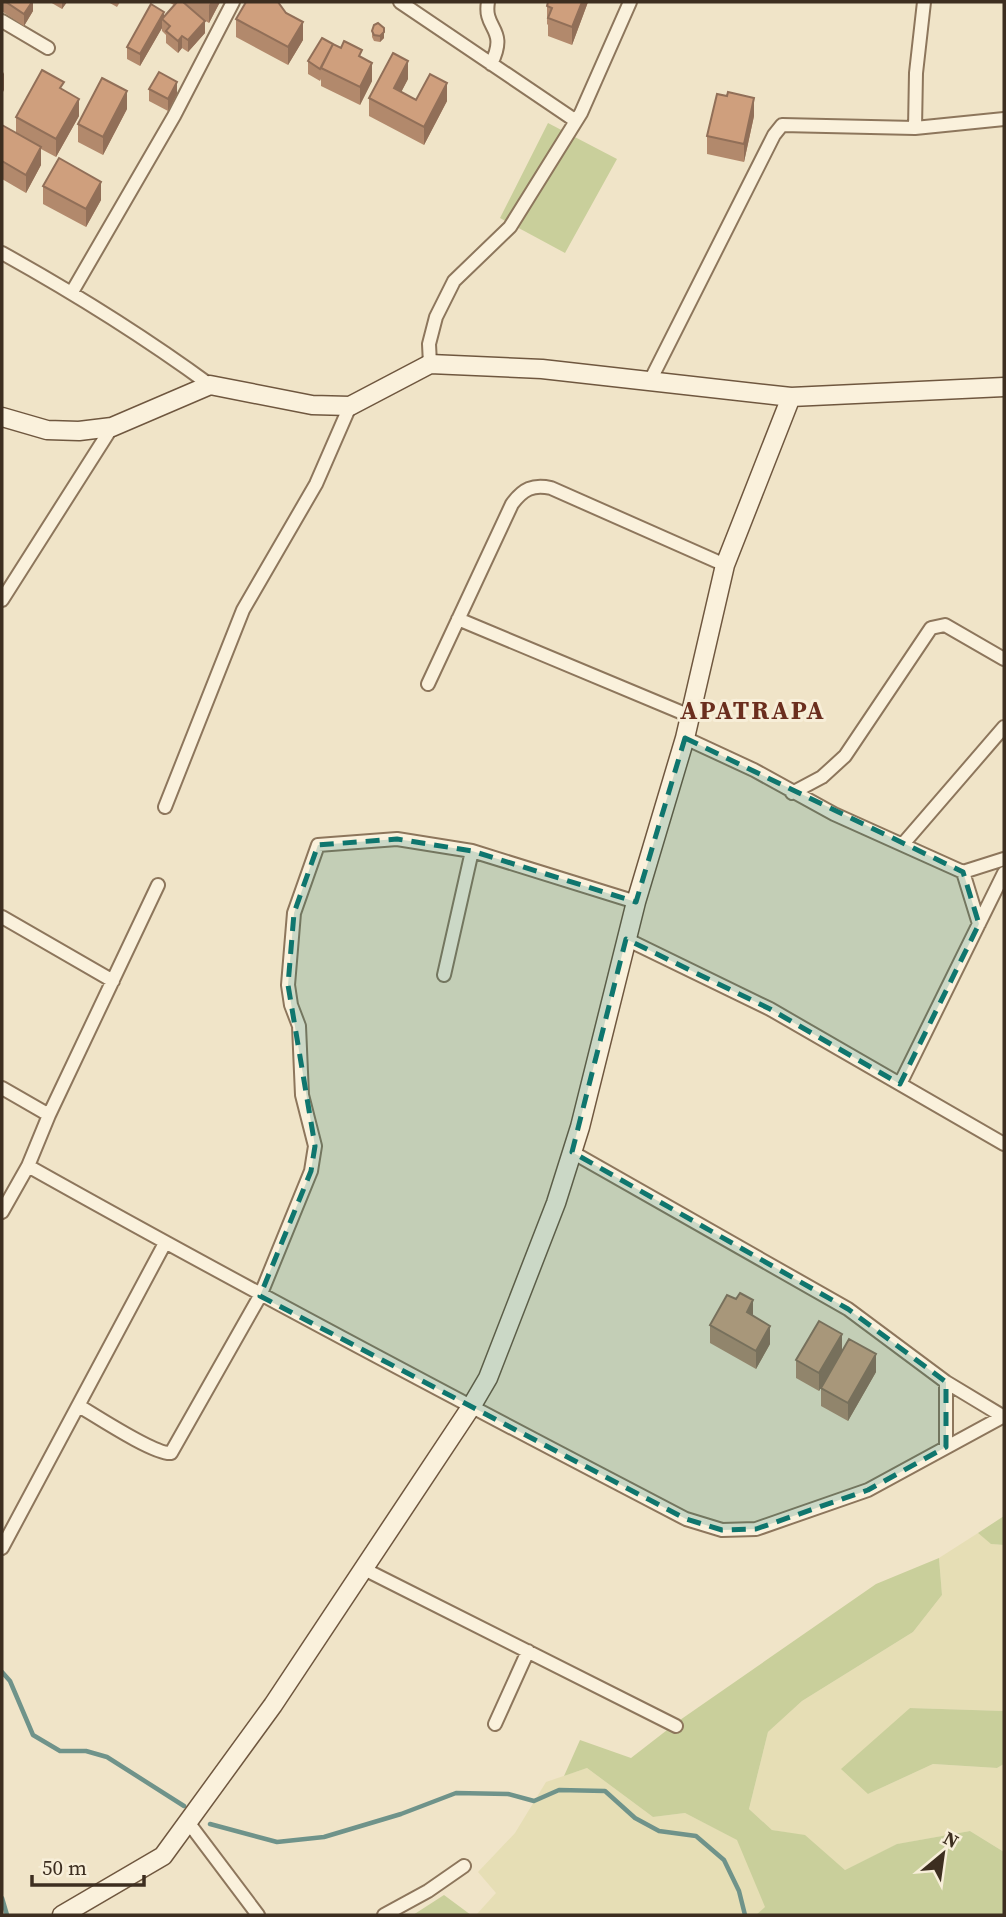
<svg xmlns="http://www.w3.org/2000/svg" width="1006" height="1917" viewBox="0 0 1006 1917" font-family="'Source Serif 4',serif">
  <rect width="100%" height="100%" fill="#f0e4c8"/>
  <!-- farmland -->
  <path fill="#e6deb5" d="M978,1533L992,1544L1004,1545V1711L910,1708L868,1794L933,1764L997,1768L1004,1764V1852L970,1831L898,1844L845,1870L805,1836L772,1830L749,1809L768,1732L802,1701L913,1632L942,1595L939,1558Z
    M587,1768L653,1817L685,1813L738,1840L766,1908L756,1915H476L496,1893L478,1872L515,1833L546,1782Z"/>
  <!-- green -->
  <path fill="#c9cf9b" d="M548,123L617,159L565,253L500,218Z
    M1004,1516V1545L991,1544L978,1533Z
    M939,1558L942,1595L913,1632L802,1701L768,1732L749,1809L772,1830L805,1835L845,1870L897,1844L970,1831L1004,1852V1915H756L765,1907L737,1840L685,1813L653,1817L587,1768L564,1776L580,1740L631,1758L680,1720L876,1584Z
    M910,1708L1004,1711V1764L997,1768L933,1764L868,1794L841,1769Z
    M444,1895L471,1915H413Z"/>
  <g fill="none" stroke-linecap="round" stroke-linejoin="round">
    <!-- stream -->
    <path stroke="#6f938a" stroke-width="4.5" d="M2,1672L10,1681L33,1735L60,1751H86L107,1757L184,1806
      M210,1824L277,1842L324,1837L401,1814L456,1793L508,1794L534,1801L559,1790L605,1791L635,1818L659,1831L696,1836L724,1860L739,1891L745,1915
      M2,1898L7,1915"/>
    <!-- street casing -->
    <g stroke="#8d765c" stroke-width="16">
      <path id="street" d="M400,2L576,121
        M488,2C483,30 509,28 491,64
        M2,21L48,48
        M915,128L916,73L924,2
        M2,253C74,293 143,336 210,385
        M72,292L174,116L233,2
        M430,364L429,344L436,317L454,281L510,227L581,113L630,2
        M650,381L774,135L782,125L915,128L1004,119
        M2,600L112,427
        M458,619L690,716
        M428,684L512,504C523,489 533,484 551,488L725,565
        M685,738L754,770L834,814L963,872L1004,859
        M792,793L822,777L845,756L931,628L945,625L1004,659
        M165,807L243,610L316,484L350,406
        M903,844L1004,727
        M963,872L979,924
        M2,917L113,981
        M626,939L770,1009L1004,1144
        M444,975L472,851
        M900,1084L1004,873
        M2,1088L49,1115
        M572,1152L848,1309L946,1382L1004,1417
        M28,1166C245,1288 465,1404 686,1519L722,1530L756,1529L868,1490L1004,1416
        M2,1212L28,1166L49,1115L158,885
        M946,1382V1447
        M79,1406C96,1416 155,1455 171,1453L260,1296L311,1171L315,1146L302,1095L299,1026L291,1005L288,985L294,913L318,845L397,839L472,851L636,902
        M2,1548L165,1243
        M364,1569L676,1726
        M495,1724L528,1651
        M188,1822L258,1915
        M384,1915L428,1891L464,1866"/>
    </g>
    <!-- secondary casing -->
    <g stroke="#6f573f" stroke-width="21">
      <path id="secondary" d="M2,417L47,430L79,431L112,427L210,385L312,405L350,406L430,364L542,369L791,397
        M62,1915L163,1856L273,1705L471,1407L488,1378L556,1203L580,1127L636,902L685,738L725,565L791,397L1004,387"/>
    </g>
    <!-- street -->
    <use href="#street" stroke="#faf1dc" stroke-width="12"/>
    <!-- secondary -->
    <use href="#secondary" stroke="#faf1dc" stroke-width="18"/>
  </g>
  <!-- wall -->
  <path fill="#b2896c" d="M3,2H33V11L24,26L3,12Z
    M50,2H67L62,9Z
    M108,2H120L117,7Z
    M168,2H220L209,23L204,20L205,33L188,52L182,48L178,53L166,43V35L162,31V28L140,66L127,59V47L164,17L174,5Z
    M588,2L572,45L548,36V25L547,24V6Z
    M286,13L303,40L288,65L236,37V19Z
    M372,31L384,38L380,42L374,41L372,37Z
    M341,48L362,58L372,81L360,105L321,86V79L320,81L308,74V61Z
    M408,79L401,92L416,100L447,101L424,145L369,116V98Z
    M149,89L177,94L168,111L149,101Z
    M64,90L79,116L56,157L41,149V165L26,193L2,179V125L16,133V117Z
    M127,109L103,155L78,142V124Z
    M754,116L744,162L707,154V136Z
    M43,186L101,200L86,227L43,204Z
    M753,1316L770,1344L756,1369L710,1343V1325Z
    M842,1352L876,1372L848,1421L821,1406V1388L840,1355L819,1391L796,1378V1360Z"/>
  <!-- shaded-wall -->
  <path fill="#916f58" d="M32,2H33V11L24,26V14Z
    M62,2H67L62,9Z
    M211,2H220L209,23V5Z
    M582,2H588L572,45V27Z
    M164,12V21L162,19V28L140,66V54Z
    M205,21V33L188,52V40Z
    M303,22V40L288,65V47Z
    M384,32V38L380,42V36Z
    M182,36V48L178,53V41Z
    M408,61V79L394,106V88Z
    M372,63V81L360,105V87Z
    M4,72V90L2,94V76Z
    M177,82V94L168,111V99Z
    M447,83V101L424,145V127Z
    M127,91V109L103,155V137Z
    M754,98V116L744,162V144Z
    M79,99V116L56,157V139Z
    M41,147V165L26,193V175Z
    M101,182V200L86,227V209Z
    M753,1300V1318L747,1312Z
    M770,1326V1344L756,1369V1351Z
    M842,1334V1352L819,1391V1373Z
    M876,1354V1372L848,1421V1403Z"/>
  <!-- building -->
  <path fill="#cf9f7d" stroke="#916f58" stroke-width="2" d="M6,2H32L24,14Z
    M177,2H183L205,21L188,40L182,36L178,41L166,31L170,26L162,19Z
    M246,2H278L286,13L303,22L288,47L236,19Z
    M548,2H582L572,27L548,18L552,8L547,6Z
    M151,4L164,12L140,54L127,47Z
    M378,23L384,28V32L380,36L374,35L372,31L374,25Z
    M322,38L333,44L320,69L308,61Z
    M344,41L362,50L359,56L372,63L360,87L321,68L333,44L341,48Z
    M393,53L408,61L394,88L416,100L430,74L447,83L424,127L369,98Z
    M42,70L64,82L60,88L79,99L56,139L16,117Z
    M159,72L177,82L168,99L149,89Z
    M102,78L127,91L103,137L78,124Z
    M728,92L754,98L744,144L707,136L717,94L727,96Z
    M2,125L41,147L26,175L2,161Z
    M59,158L101,182L86,209L43,186Z
    M740,1293L753,1300L747,1312L770,1326L756,1351L710,1325L727,1295L736,1299Z
    M819,1321L842,1334L819,1373L796,1360Z
    M849,1339L876,1354L848,1403L821,1388Z"/>
  <!-- marked area -->
  <path fill="#0f766e" fill-opacity="0.2" stroke="#0f766e" stroke-width="5" stroke-dasharray="14 9" stroke-linejoin="round" d="M685,738L963,872L979,924L900,1084L770,1009L626,939L572,1152L848,1309L946,1382V1447L868,1490L756,1529L722,1530L686,1519L260,1296L311,1171L315,1146L288,985L294,913L318,845L397,839L472,851L636,902Z"/>
  <g text-anchor="middle" dominant-baseline="central" stroke-width="6" stroke-linejoin="round" paint-order="stroke">
    <!-- district labels -->
    <g font-size="26" font-weight="bold" letter-spacing="2" fill="#6b2e1e" stroke="#f7eed8">
      <text x="753" y="710">APATRAPA</text>
    </g>
  </g>
  <!-- border -->
  <rect width="1006" height="1917" fill="none" stroke="#3d2e20" stroke-width="7"/>
  <!-- north arrow -->
  <g transform="translate(943 1854) rotate(29)" stroke="#f7eed8" stroke-width="5" paint-order="stroke">
  <path d="M0-5L12 26L0 18L-12 26Z" fill="#3d2e20"/>
  <text y="-10" font-size="19" font-weight="bold" text-anchor="middle" fill="#3d2e20">N</text>
  </g>
  <!-- scale -->
  <path d="M32 1875v10h112v-10" fill="none" stroke="#3d2e20" stroke-width="3.5"/>
  <text x="42" y="1875" font-size="21" fill="#3d2e20" stroke="#f7eed8" stroke-width="5" paint-order="stroke">50 m</text>
</svg>
